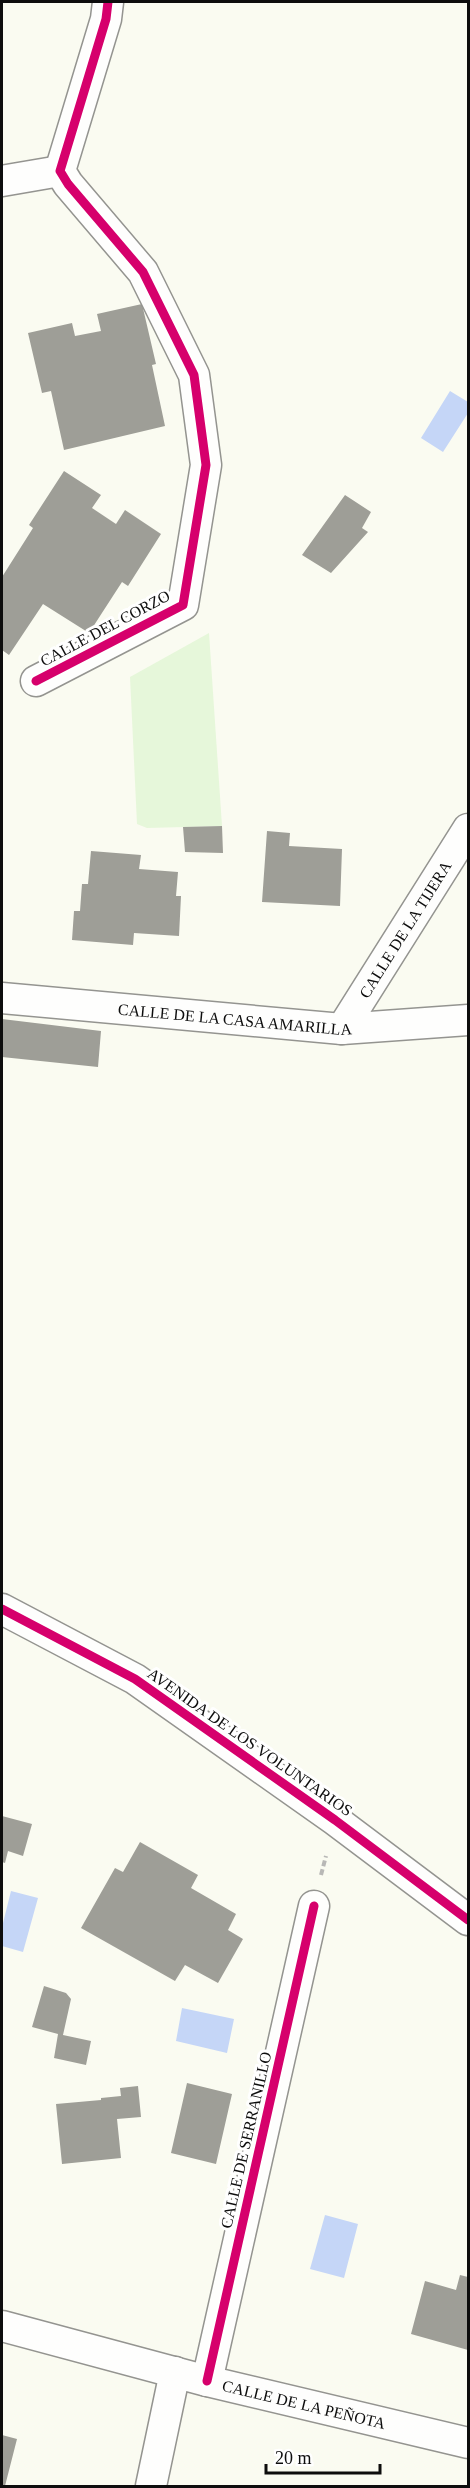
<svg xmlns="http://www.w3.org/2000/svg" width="470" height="2488" viewBox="0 0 470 2488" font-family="'Times New Roman',serif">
  <rect width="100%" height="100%" fill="#fafbf1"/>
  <!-- pitch -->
  <path fill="#e6f7da" d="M209,633L222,826L147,828L137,824L130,677Z"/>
  <!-- water -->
  <path fill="#c5d6f7" d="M450,391L468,402V413L443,452L421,438Z
    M11,1891L38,1898L23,1952L2,1946V1927Z
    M182,2008L234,2019L227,2053L176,2041Z
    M325,2215L358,2224L344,2278L310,2269Z"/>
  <!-- building -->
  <path fill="#9e9e97" d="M142,304L156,364L152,365L165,426L64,450L51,391L42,393L28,333L72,323L75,336L101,331L97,314Z
    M64,471L101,495L92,508L116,524L125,510L161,534L128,586L122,582L89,633L43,604L9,655L2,650V577L33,528L29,525Z
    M345,495L371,512L362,528L368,532L331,573L302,555Z
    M222,826L223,853L185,852L183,827Z
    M267,831L290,833L289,846L342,849L340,906L262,902Z
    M91,851L141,855L139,869L178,872L176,896H181L179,936L134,933L133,945L72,940L74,911H80L82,884H88Z
    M2,1019L101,1031L98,1067L2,1057Z
    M2,1816L32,1824L23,1856L8,1851L5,1863L2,1862Z
    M140,1842L198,1875L191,1888L236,1914L228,1930L243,1939L218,1983L185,1965L175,1981L81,1928L115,1868L123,1872Z
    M44,1986L66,1993L71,1999L63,2035L91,2041L86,2065L54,2058L58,2034L32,2027Z
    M187,2083L232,2094L216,2164L171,2153Z
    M138,2086L141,2117L117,2119L121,2158L62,2164L56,2104L101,2100V2098L121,2096L120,2088Z
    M460,2275L468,2277V2350L411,2334L425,2281L456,2290Z
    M2,2435L17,2439L5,2486H2Z"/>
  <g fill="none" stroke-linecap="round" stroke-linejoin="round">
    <!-- street casing -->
    <g stroke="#949490" stroke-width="33">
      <g id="street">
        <path d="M2,181L60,171"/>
        <path d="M36,681L183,605L206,465L194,375L143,272L68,184L60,171L106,19L108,2"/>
        <path id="s1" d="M2,998L342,1029L468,1020"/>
        <path id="s2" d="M342,1029L468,829"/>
        <path d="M2,1609L135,1679L335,1820L468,1920"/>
        <path id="s3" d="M2,2326L207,2381L468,2443"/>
        <path d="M207,2381L314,1906"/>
        <path d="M151,2486L175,2372"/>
      </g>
    </g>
    <!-- path -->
    <path stroke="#b8b8b6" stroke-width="4" stroke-dasharray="6 3" stroke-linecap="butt" d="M321,1875L326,1856"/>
    <!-- street -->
    <use href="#street" stroke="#fefefd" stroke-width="30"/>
    <!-- cycleway casing -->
    <g stroke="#fff" stroke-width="13">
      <path id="cycleway" d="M36,681L183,605L206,465L194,375L143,272L68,184L60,171L106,19L108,2
        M2,1609L135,1679L335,1820L468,1920
        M207,2381L314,1906"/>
    </g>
    <!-- cycleway -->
    <use href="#cycleway" stroke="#d6006c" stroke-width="9"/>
  </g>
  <g text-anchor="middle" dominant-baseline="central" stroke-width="6" stroke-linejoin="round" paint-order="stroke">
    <!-- street labels -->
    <g font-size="16" fill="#0d0d0d" stroke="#fff">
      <text transform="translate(105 628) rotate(-28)">CALLE DEL CORZO</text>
      <text stroke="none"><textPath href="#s2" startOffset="118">CALLE DE LA TIJERA</textPath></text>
      <text stroke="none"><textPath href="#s1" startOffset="234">CALLE DE LA CASA AMARILLA</textPath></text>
      <text transform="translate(250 1742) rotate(35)">AVENIDA DE LOS VOLUNTARIOS</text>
      <text transform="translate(246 2140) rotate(-77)">CALLE DE SERRANILLO</text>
      <text stroke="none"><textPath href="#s3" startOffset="312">CALLE DE LA PEÑOTA</textPath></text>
    </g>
  </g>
  <!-- border -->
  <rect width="470" height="2488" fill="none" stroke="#0d0d0d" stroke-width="6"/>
  <!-- scale -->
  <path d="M266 2464v9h114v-9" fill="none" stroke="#0d0d0d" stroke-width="3"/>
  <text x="275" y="2464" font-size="18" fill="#0d0d0d" stroke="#ffffff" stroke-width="4.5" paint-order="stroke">20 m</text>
</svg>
